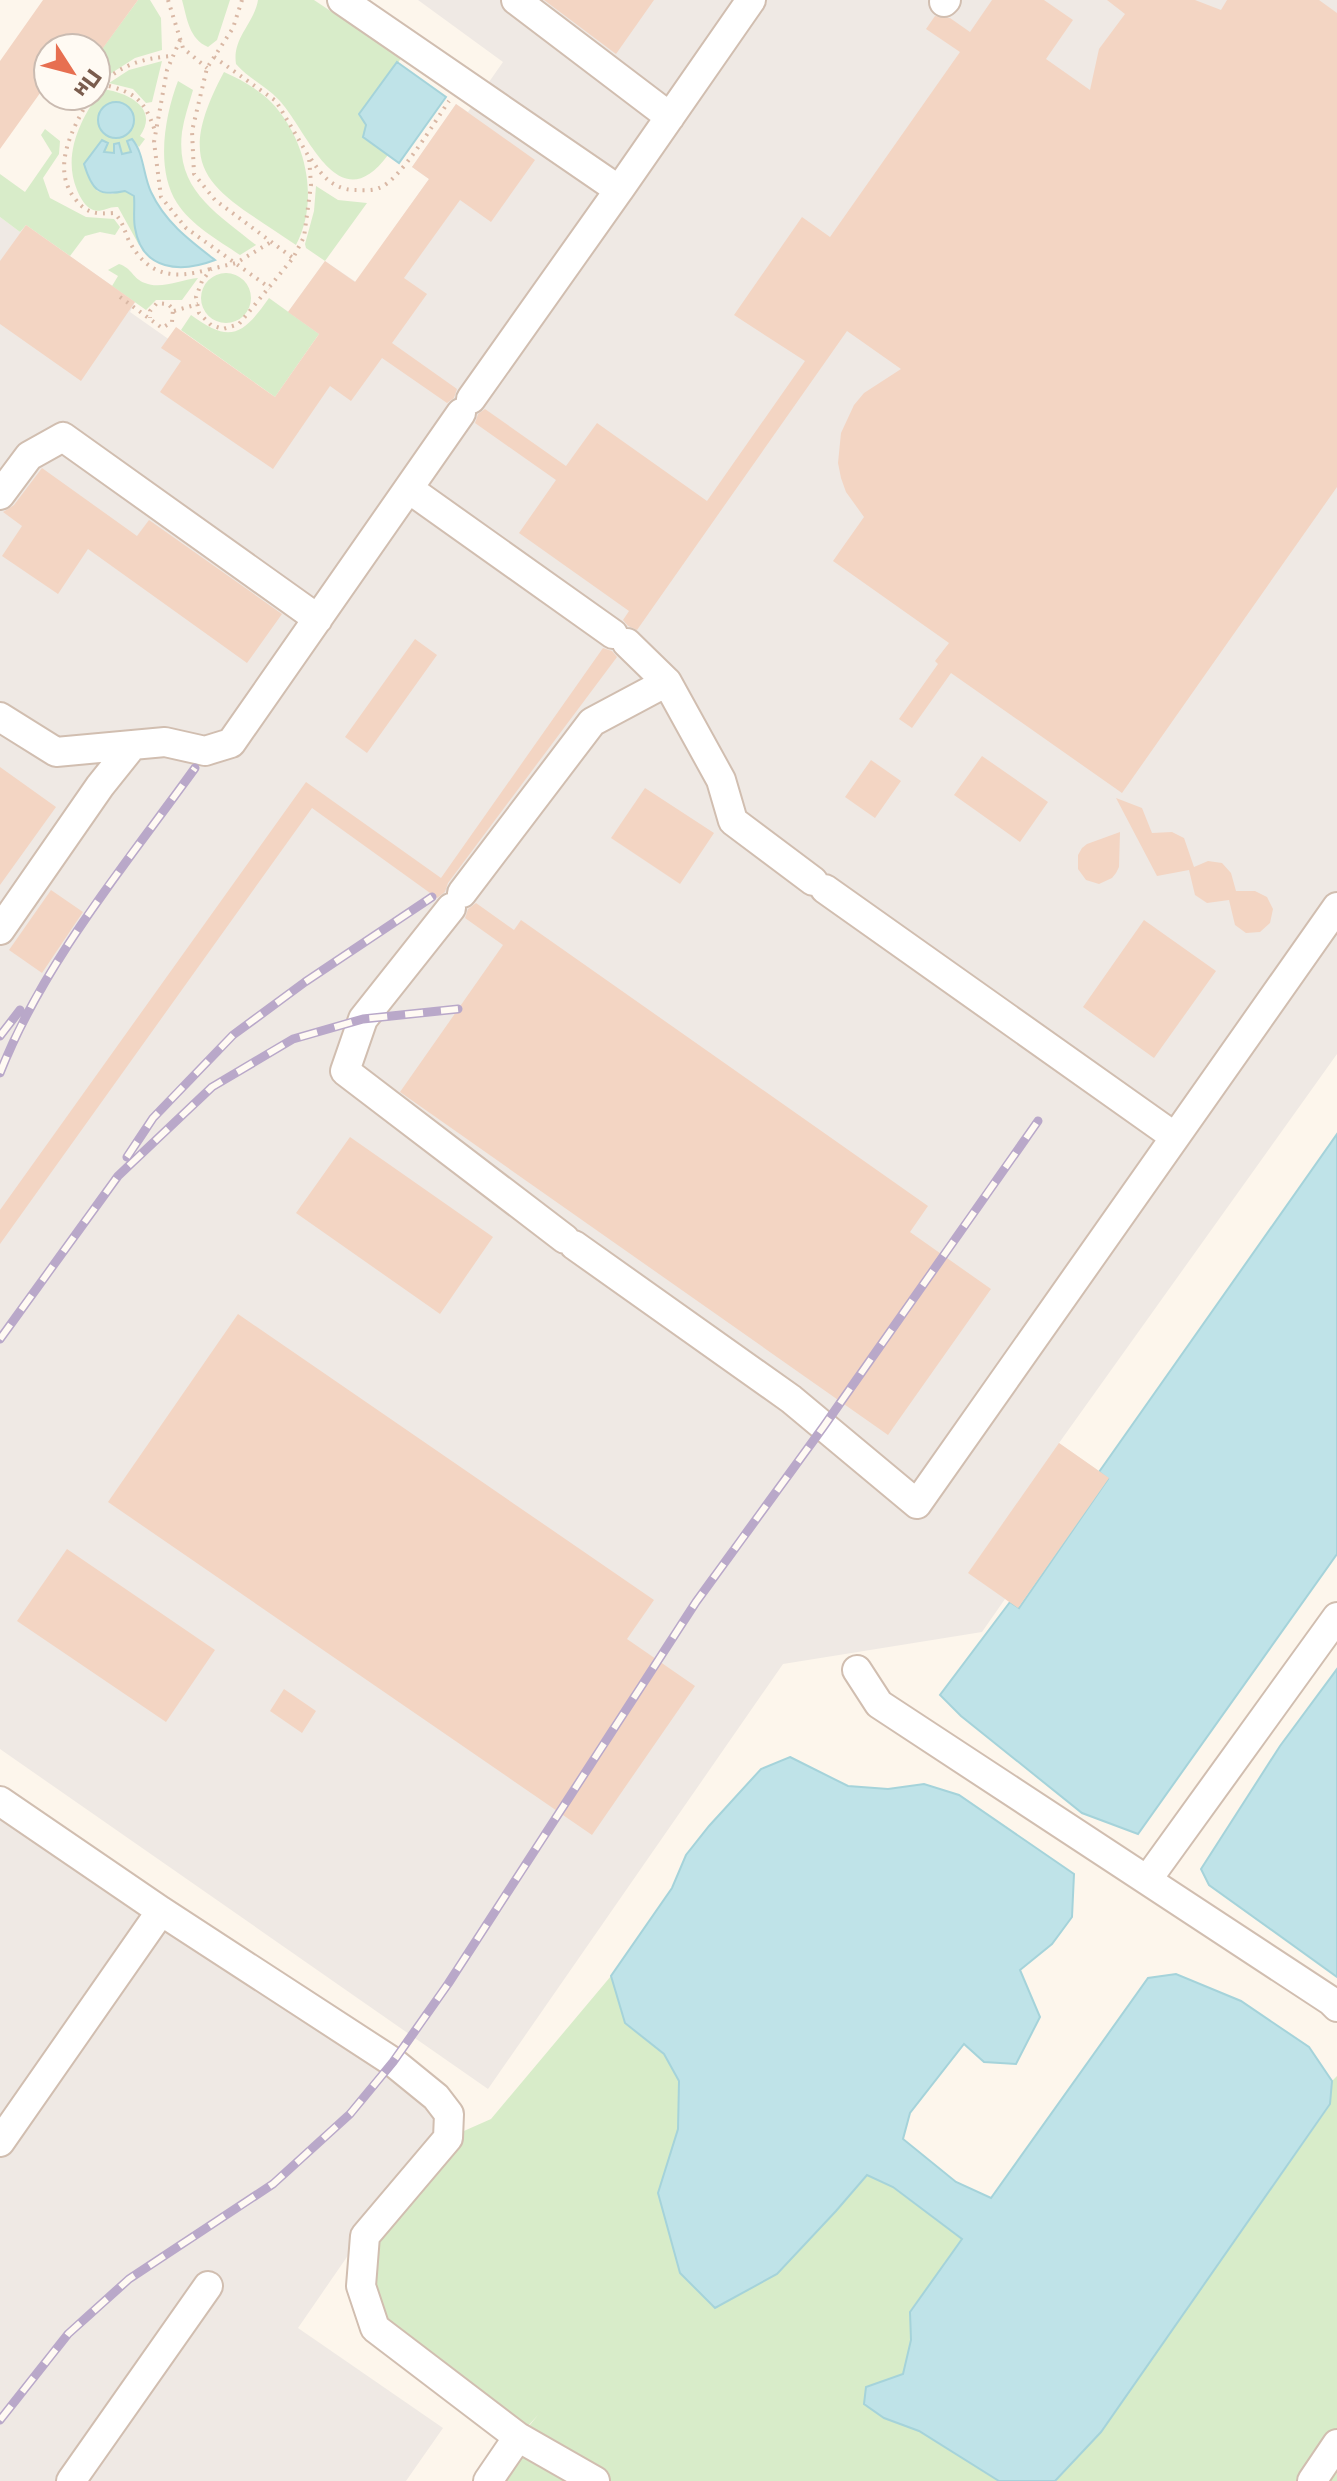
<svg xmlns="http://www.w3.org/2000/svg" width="1337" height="2481" viewBox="0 0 1337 2481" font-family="Commissioner,sans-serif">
  <rect width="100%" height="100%" fill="#fdf6ec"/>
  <!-- industrial -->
  <path fill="#efe9e4" d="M418,0H1337V1054L1059,1443L1109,1478L1018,1608L1005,1599L982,1632L783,1664L488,2089L0,1749V217L20,232L26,225L135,302L130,312L167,338L275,397L319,335L288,312L325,261L356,282L429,179L412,167L456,104L468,112L503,62Z
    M0,1792L453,2103L298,2328L443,2428L406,2481H0Z"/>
  <!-- green -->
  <path fill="#d8ecc9" d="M138,0H150L161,18L162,50L135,58L96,83V57Z
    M182,0H230L217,40L208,47C189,39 187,18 182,0Z
    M258,0H314L401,58L364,120L366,131L364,137L388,155C338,223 308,131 279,100C266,86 248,78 236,64C232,38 254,24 258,0Z
    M162,61L152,102L146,103L133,89L109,83L129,70Z
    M224,72C240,79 258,89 271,102C306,138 320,200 296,245C216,190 168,176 224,72Z
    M178,81L193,90C189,104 184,118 182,132C175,190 217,213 256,245L240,255C218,240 191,225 177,203C155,169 165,115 178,81Z
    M102,89C126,92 160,107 140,136L145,139L139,147L132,139V152L121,154L119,144L114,153L104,152L85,168L97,191L112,194L125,190L134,196L135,229L139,245L118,207C109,206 101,213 93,210C85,207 80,197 77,190C62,154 81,118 102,89Z
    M45,129L60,141L59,154L43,178L50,198L86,217L114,219L120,227L115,235L100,232L85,236L70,256L26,225L20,232L0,217V174L25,192L52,153L41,135Z
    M316,186L338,200L367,203L325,261L306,248L305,244L314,211Z
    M119,264C132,268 133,279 145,283C161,290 182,279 198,278L182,300H156L146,310L112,286L118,276L108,270Z
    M201 298a25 25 0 1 1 50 0a25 25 0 1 1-50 0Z
    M269,298L319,334L275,397L181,330L191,315C230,344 243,335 269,298Z
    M611,1976L626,2023L664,2054L679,2081L678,2129L658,2193L680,2273L836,2211L867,2175L893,2187L962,2239L910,2311L911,2340L903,2374L866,2387L884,2418L919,2431L999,2481H484L538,2415L518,2437L375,2328L365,2236L448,2138L491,2119Z
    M1337,2076V2481H1055L1101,2432L1330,2105L1332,2081Z"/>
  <!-- water -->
  <path fill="#bfe3e8" stroke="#a5d3da" stroke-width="2" d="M397,62L446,97L399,163L363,137L366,125L359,114Z
    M98 120a18 18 0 1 1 36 0a18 18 0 1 1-36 0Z
    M132,139C144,153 143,175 151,192C165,222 189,240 215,260C181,273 142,271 135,228C133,218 135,207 134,196L125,191C98,197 92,190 84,164L102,140L108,143L104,152L114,153V144L119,143L122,154L131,152L127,141Z
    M1337,1134V1554L1138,1834L1082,1813L961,1716L940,1695L1010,1602L1019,1608L1108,1479L1099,1472Z
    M1337,1669V1977L1209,1885L1201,1869L1280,1746Z
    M790,1757L848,1786L888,1789L924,1784L959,1795L1074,1874L1072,1917L1052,1944L1020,1970L1040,2017L1016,2064L984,2062L964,2044L910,2113L903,2139L956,2182L991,2198L1148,1978L1176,1974L1241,2001L1309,2047L1332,2081L1330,2104L1101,2432L1055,2481H999L919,2431L884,2418L864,2404L866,2387L903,2374L911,2340L910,2312L962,2239L893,2187L867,2175L836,2211L777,2274L715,2308L680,2273L658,2193L678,2129L679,2081L664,2054L625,2023L611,1976L672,1888L686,1855L709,1826L761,1769Z"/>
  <!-- building -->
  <path fill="#f3d5c3" d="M43,0H138L103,48H48V82L0,149V61Z
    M544,0H654L616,54Z
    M992,0H1044L1073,20L1046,59L1090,90L1099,49L1125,14L1107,0H1195L1221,10L1227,0H1319L1337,13V487L1122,793L951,673L912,728L899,719L938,664L935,661L949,643L833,561L864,517L846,492L841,478L838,463L841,433L854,405L864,393L901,369L847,331L637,630L628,626L623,620L629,611L519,533L556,480L475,423L478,414L485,409L566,466L597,423L707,501L805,361L734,315L802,217L830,237L960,52L926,29L935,16L950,18L970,32Z
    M456,104L535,160L491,222L460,200L404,278L427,294L392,343L457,389L454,398L447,403L382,358L351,401L330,386L273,469L160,392L181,361L161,348L176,327L275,397L319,334L288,312L325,261L355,282L429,179L412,167Z
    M26,225L135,302L81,381L0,324V261Z
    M42,468L137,536L149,520L282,614L247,663L88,549L58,594L2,556L22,526L3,512L14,505Z
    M415,639L437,655L367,753L345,737Z
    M603,648L612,651L617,657L448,883L445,892L437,898L312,808L0,1244V1210L306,782L441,878Z
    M982,756L1048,802L1020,842L954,795Z
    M871,760L901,781L875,818L845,797Z
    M0,767L56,807L0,885Z
    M645,788L714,833L680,884L611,838Z
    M1116,798L1142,808L1152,833L1172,832L1184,838L1194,867L1208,861L1222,863L1231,873L1236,891H1255L1267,897L1273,909L1270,923L1260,932L1246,933L1235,925L1229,900L1207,903L1195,895L1189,870L1157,876Z
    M1120,832L1119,867L1116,873L1112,878L1099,884L1086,880L1078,869V855L1082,848L1087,844Z
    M51,890L83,912L42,973L9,950Z
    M476,903L514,930L521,920L928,1206L910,1232L991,1289L888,1435L400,1092L503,945L465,918L468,909Z
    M1144,920L1216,971L1154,1058L1083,1007Z
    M350,1137L493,1237L440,1314L296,1213Z
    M238,1314L654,1600L627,1639L695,1686L592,1835L108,1502Z
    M1059,1443L1109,1478L1018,1608L968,1573Z
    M67,1549L215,1650L166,1722L17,1621Z
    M284,1689L316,1711L302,1733L270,1711Z"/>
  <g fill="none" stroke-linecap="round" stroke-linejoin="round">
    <!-- minor casing -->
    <g stroke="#d1beb0" stroke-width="32">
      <path id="minor" d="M342,0L619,190L751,0
        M516,0L670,117
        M944,2L946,0
        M471,399L619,190
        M409,489L613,634
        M0,495L29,456L63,437L318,619
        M627,643L667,682L721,780L733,821L813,881
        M0,717L56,752L165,742L205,751L231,743L461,413
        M825,889L1175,1137
        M462,893L592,722L667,682
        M451,908L363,1019L345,1071L565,1239
        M0,930L100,786L132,746
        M574,1245L791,1399L917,1504L1337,907
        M857,1670L879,1704L1331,2001L1337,2007
        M0,1801L161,1911L393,2062L436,2097L449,2114L448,2138L365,2236L361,2286L375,2328L518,2437L595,2481
        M1147,1880L1337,1617
        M0,2142L161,1911
        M71,2481L208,2286
        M488,2481L518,2437
        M1312,2481L1337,2444"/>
    </g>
    <!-- path -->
    <path stroke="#d9b8a5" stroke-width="4" stroke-dasharray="2 6" stroke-linecap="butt" d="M168,0L183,48L207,68
      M242,0L233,28L207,68L192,131L194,174L215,200L293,258
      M180,40L167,70L154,142L161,197L186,228L270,288
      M214,57L276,101L309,157L311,185L304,237L293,258L239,324L223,329L211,325L199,313L196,297L202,281L211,269L236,263L271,242
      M101,84C134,92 144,98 155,131
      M96,90C117,66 141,58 173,56
      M91,96C74,126 49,168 76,200C87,214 97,214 114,213C123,221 124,230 129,241C148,276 173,280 210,269
      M311,159C322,176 333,189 354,190C362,190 372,191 379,188C400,181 435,121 449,101
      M120,297L162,328L172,322L173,309L168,304L157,303L150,311V318
      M174,311L198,304"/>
    <!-- minor -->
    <use href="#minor" stroke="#fff" stroke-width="28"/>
    <!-- rail casing -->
    <g stroke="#b9a8c9" stroke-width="9">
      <path id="rail" d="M0,1036L20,1010
        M0,1073C43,963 126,864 195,768
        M127,1157L153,1118L233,1035L305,982L432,897
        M0,1339L118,1176L212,1087L293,1039L363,1019L458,1009
        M0,2420L68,2334L129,2279L273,2184L350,2114L393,2062L448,1984L696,1602L824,1426L1038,1121"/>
    </g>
    <!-- rail -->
    <use href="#rail" stroke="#fffaf3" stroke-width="6" stroke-dasharray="18" stroke-linecap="butt"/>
  </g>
  <!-- north arrow -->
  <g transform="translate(72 72) rotate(126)"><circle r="38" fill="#fffaf3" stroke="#cabbb1" stroke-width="2"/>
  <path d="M0-6L14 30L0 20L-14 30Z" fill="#e76f51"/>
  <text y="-12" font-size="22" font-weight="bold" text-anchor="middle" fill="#7a5c4d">Пн</text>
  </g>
</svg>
